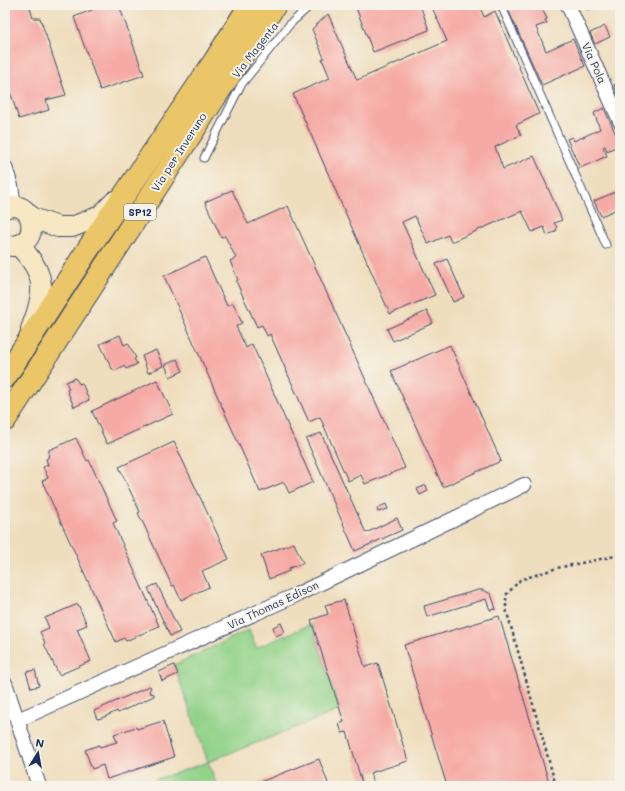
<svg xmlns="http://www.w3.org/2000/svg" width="625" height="791" viewBox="0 0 625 791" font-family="Mali,sans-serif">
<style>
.green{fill:#93d38a;stroke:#578174}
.building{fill:#f6aaa5}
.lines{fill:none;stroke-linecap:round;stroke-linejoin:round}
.lane-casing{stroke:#3b496c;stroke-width:9}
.street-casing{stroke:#3b496c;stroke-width:16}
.secondary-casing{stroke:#3b496c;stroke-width:22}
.primary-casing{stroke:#3b496c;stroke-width:24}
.path{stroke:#3b496c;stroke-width:2.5;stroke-dasharray:3 3;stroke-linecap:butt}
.lane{stroke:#fff;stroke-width:7}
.street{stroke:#fff;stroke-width:14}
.secondary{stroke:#f7e8c3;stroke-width:20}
.primary{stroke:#ebc669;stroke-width:22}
.labels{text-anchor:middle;stroke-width:4;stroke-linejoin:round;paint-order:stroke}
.shield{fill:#f7f3e8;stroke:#5d6a87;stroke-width:1}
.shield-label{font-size:10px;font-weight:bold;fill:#1b2f5e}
.street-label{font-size:11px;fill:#1b2f5e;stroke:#f7f3e8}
</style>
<rect width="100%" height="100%" fill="#f7f3e8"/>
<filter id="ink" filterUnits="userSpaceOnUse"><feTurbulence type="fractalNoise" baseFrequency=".025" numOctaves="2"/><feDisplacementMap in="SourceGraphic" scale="8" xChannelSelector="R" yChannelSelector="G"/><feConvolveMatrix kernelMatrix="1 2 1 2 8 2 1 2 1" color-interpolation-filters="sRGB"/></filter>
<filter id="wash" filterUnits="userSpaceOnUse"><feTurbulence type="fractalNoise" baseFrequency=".012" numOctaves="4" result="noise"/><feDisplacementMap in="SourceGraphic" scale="16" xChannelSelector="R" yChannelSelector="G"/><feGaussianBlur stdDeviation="0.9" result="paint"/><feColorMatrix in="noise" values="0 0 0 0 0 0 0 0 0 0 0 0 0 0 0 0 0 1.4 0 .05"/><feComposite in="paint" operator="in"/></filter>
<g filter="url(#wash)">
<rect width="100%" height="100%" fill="#efdebd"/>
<polygon class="green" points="312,624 340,710 208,762 217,786 137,786 208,762 174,665 249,630 256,648"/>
<g id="blocks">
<g class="building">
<polygon points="5,5 29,5 33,18 40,18 66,95 46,100 49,110 19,119 5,76"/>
<polygon points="104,5 119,5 144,75 100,90 74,17"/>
<polygon points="355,5 420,5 429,30 373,52"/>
<polygon points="431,5 479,5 484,17 495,11 539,114 516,125 521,135 495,147 503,169 534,156 562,220 554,223 557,227 556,228 557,230 555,231 555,232 547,235 544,227 532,232 522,211 451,242 448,235 428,244 415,216 402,222 435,295 390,314 293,94 330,78 322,59 324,58 312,29 328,14 357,80 447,41"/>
<polygon points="506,5 540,5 547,19 545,20 547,23 536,27 546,51 573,39 585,66 542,85"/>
<polygon points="585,5 600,5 587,10"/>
<polygon points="605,26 610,37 595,44 590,33"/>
<polygon points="620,83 620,94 618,95 614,85"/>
<polygon points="604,108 618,139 620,138 620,145 607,151 605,146 603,147 607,156 580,168 567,139 572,137 574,141 600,129 594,113"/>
<polygon points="232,190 248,224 288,206 405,468 365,484 361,475 348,481 320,417 309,422 270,334 267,336 262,325 257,327 236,281 238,280 230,261 236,258 225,236 221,237 205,202"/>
<polygon points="620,190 620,217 618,218 615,210 601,216 594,201"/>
<polygon points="205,257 227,306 233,303 242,323 236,326 246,348 252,344 313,482 289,493 284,482 260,492 164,276"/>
<polygon points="447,259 464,297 453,302 436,264"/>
<polygon points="427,311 433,323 393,341 387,329"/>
<polygon points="120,335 124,345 128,343 136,358 134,359 137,364 126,369 124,366 114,371 113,369 112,369 100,344"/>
<polygon points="450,345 501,461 443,487 391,371"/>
<polygon points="156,350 163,366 148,373 142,356"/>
<polygon points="177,359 183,371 170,377 165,365"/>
<polygon points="75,378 76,380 77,380 79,384 82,383 89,400 74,407 67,390 69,389 66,382"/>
<polygon points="157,380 173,414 107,444 92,411"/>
<polygon points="321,433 366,533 397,518 402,530 355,551 306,439"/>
<polygon points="76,438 87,461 89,460 117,521 113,523 159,626 126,641 124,638 116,642 42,481 48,478 43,467 48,465 46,459 48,458 49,450"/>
<polygon points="174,442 229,559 202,571 209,587 181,600 174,585 172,586 145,527 138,513 140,512 119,467"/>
<polygon points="426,485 428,491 420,495 417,489"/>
<polygon points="386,504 388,509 378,512 377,508"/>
<polygon points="294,543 303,563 289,568 289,571 269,579 261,555"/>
<polygon points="157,584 180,632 170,636 148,588"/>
<polygon points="478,590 483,590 491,594 496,609 490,610 486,599 427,617 424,606"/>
<polygon points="344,600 365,667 378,663 408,761 370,773 375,786 363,786 347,732 342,733 339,724 344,722 311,620 328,614 325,605"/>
<polygon points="78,604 87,625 77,629 91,661 59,675 44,644 45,643 40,632 49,628 45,618"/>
<polygon points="499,616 550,786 447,786 404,645"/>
<polygon points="281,623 285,632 276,636 273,627"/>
<polygon points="174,665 178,674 162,681 159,672"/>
<polygon points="35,670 39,686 31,688 26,672"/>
<polygon points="150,686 151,688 149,691 150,693 154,694 154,696 118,713 117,711 102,718 97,719 94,711"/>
<polygon points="163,721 174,757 107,779 103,765 92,769 85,750 99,745 100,747 117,742 114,734 136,727 137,729"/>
<polygon points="319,759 329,786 250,786"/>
</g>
</g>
</g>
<g filter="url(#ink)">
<use href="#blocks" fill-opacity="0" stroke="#3b496c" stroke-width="1"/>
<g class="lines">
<g class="lane-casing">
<g id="lane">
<polyline points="501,5 606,245"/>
<polyline points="204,158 241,85 290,24 311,5"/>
</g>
</g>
<g class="street-casing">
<g id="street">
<polyline points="568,5 620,121"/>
<polyline points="5,167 11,186 14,207"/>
<polyline points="5,683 39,786"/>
<polyline points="18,720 298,594 524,485"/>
</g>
</g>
<g class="secondary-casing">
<g id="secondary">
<path d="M5,208c34,-12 36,46 1,37"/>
<polyline points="30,217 58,227 72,227 100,216 115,201"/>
<path d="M18,245c30,29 27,48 13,84"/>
</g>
</g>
<g class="primary-casing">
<g id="primary">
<polyline points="5,377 94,240 214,62 250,5"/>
<polyline points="5,420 275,5"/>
</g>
</g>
<polyline class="path" points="556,786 506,609 506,595 520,580 557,568 620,555"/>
<use href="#lane" class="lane"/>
<use href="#street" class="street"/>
<use href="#secondary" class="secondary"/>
<use href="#primary" class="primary"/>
</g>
</g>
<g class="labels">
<rect class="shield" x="124" y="204" width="32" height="16" rx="3"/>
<g class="shield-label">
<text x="140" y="216">SP12</text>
</g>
<g class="street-label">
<text transform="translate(255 50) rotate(-52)" y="4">Via Magenta</text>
<text transform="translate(594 63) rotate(66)" y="4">Via Pola</text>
<text transform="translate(179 152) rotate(-57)" y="4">Via per Inveruno</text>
<text transform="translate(273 605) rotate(-25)" y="4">Via Thomas Edison</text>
</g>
</g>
<rect width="625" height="791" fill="none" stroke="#f7f3e8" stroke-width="20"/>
<g transform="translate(38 753) rotate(11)" stroke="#f7f3e8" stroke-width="3" paint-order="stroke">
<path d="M0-3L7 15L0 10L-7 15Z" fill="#1b2f5e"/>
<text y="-6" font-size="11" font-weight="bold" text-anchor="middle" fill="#1b2f5e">N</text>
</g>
</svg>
